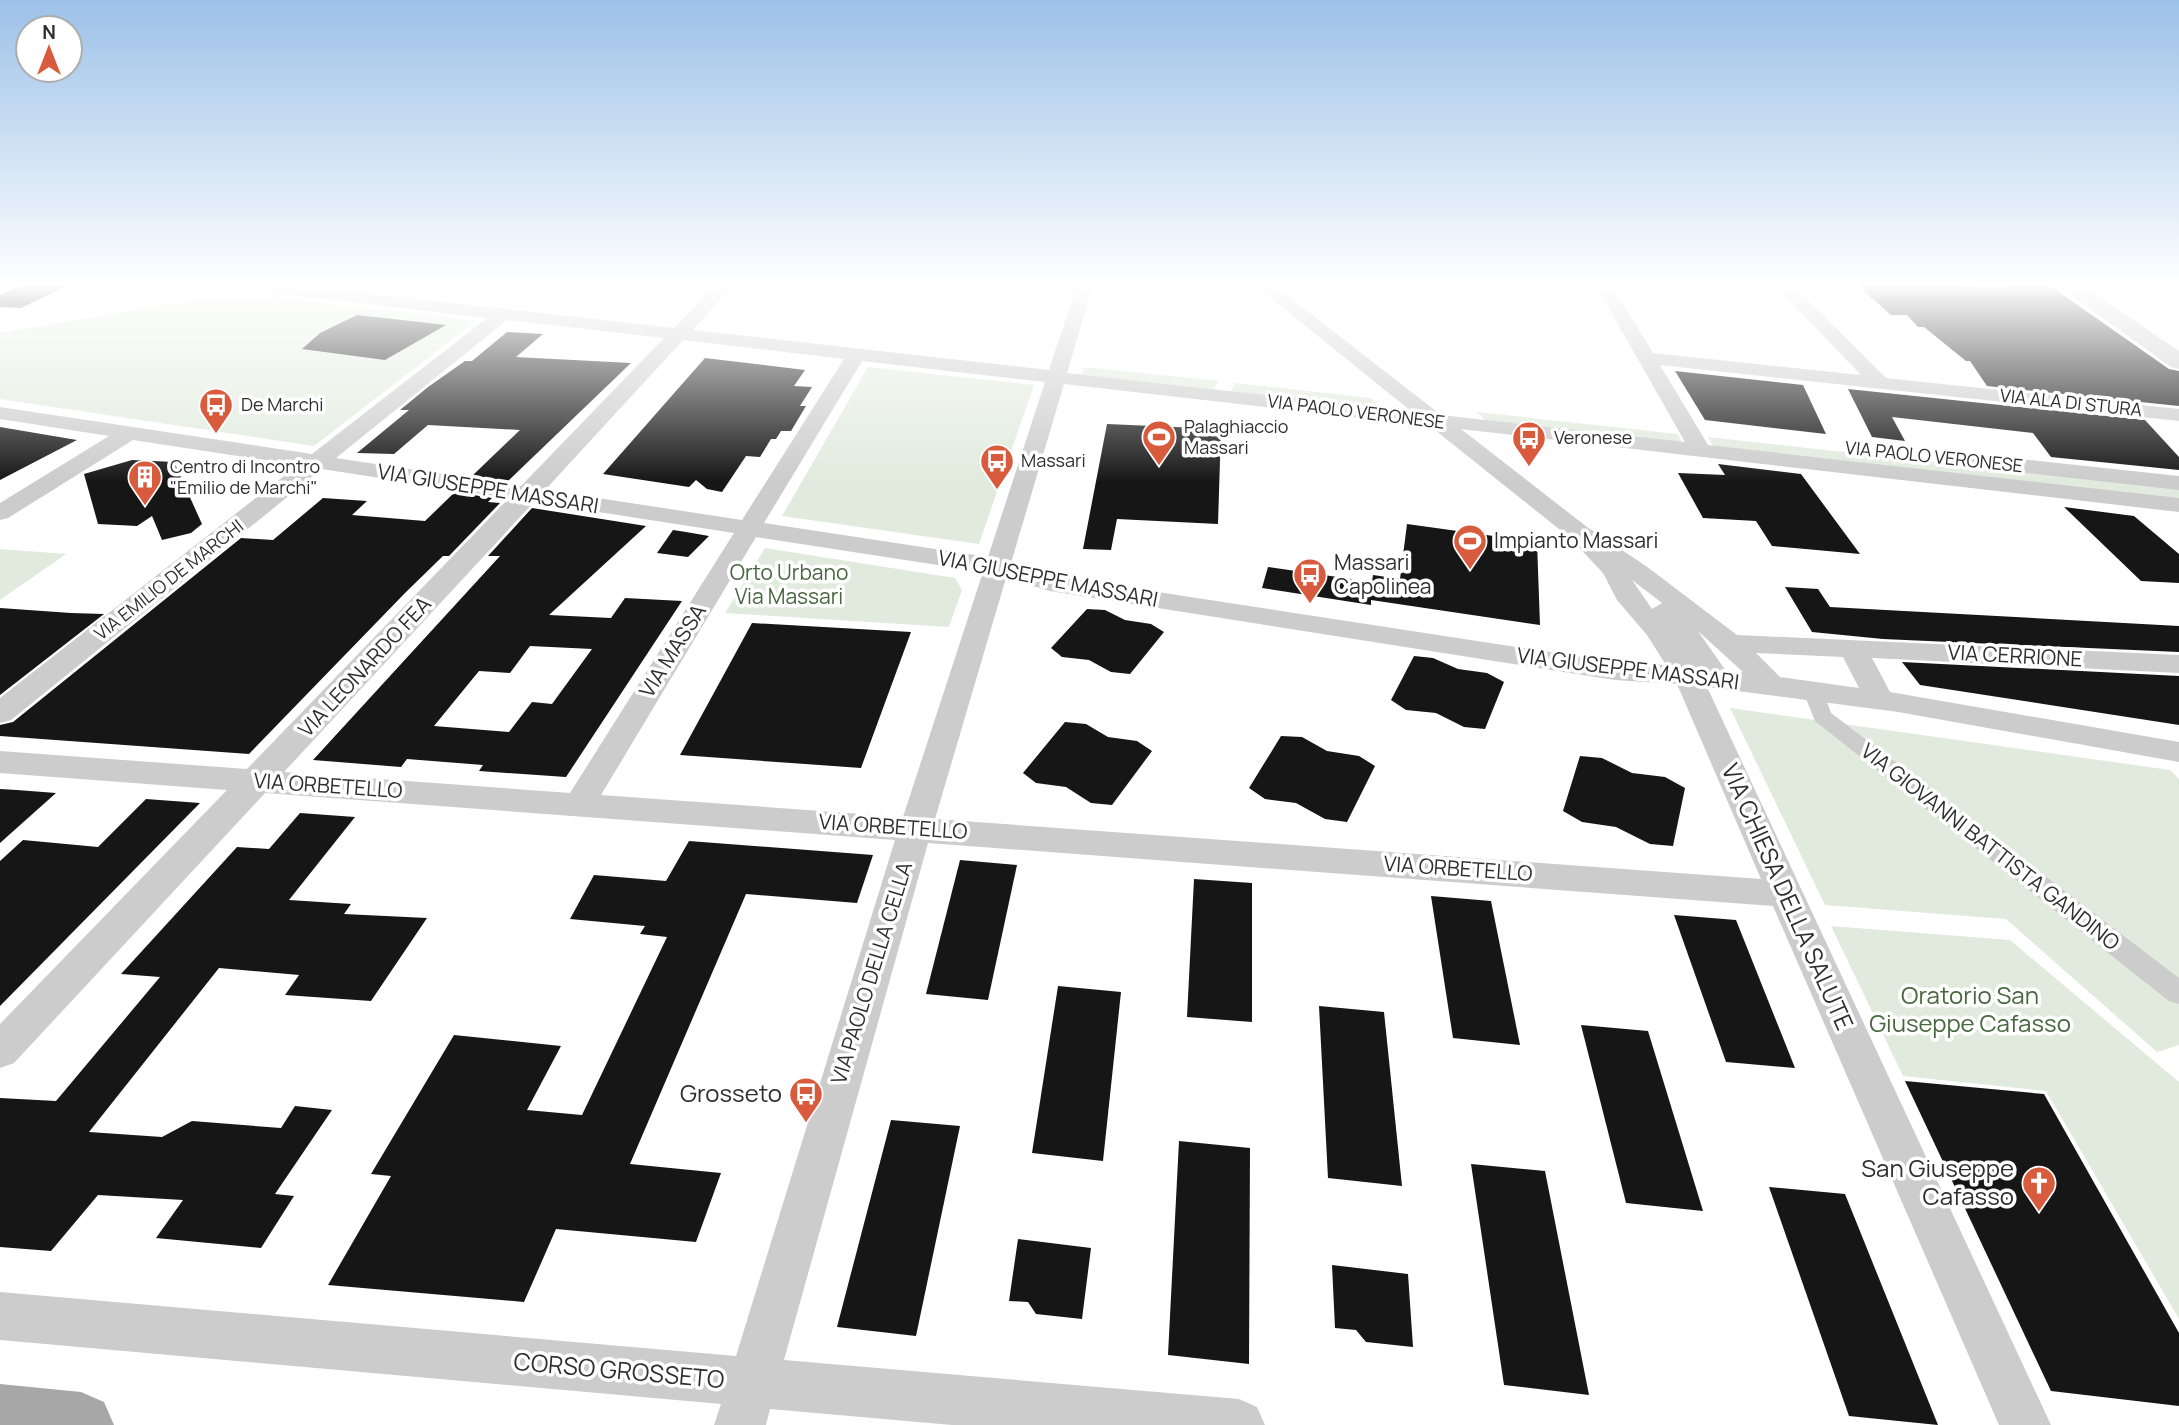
<svg xmlns="http://www.w3.org/2000/svg" width="2179" height="1425" viewBox="0 0 2179 1425" font-family="Manrope,sans-serif">
<style>
.green{fill:#e1ebdd}
.building{fill:#161616;fill-rule:evenodd}
.lines{fill:none;stroke-linecap:round;stroke-linejoin:round}
.pedestrian{fill:#ccc;fill-rule:evenodd}
.minor{fill:#ccc;fill-rule:evenodd}
.tertiary{fill:#ccc;fill-rule:evenodd}
.primary{fill:#a7a7a7;fill-rule:evenodd}
.labels{text-anchor:middle;stroke-width:7;stroke-linejoin:round;paint-order:stroke}
.far-street-label{font-size:18px;fill:#2f2f2f;stroke:#fff}
.far-poi-label{font-size:18px;fill:#2f2f2f;stroke:#fff;text-anchor:start}
.street-label{font-size:21px;fill:#2f2f2f;stroke:#fff}
.poi-label{font-size:21px;fill:#2f2f2f;stroke:#fff;text-anchor:start}
.park-label{font-size:21px;fill:#47673f;stroke:#fff}
.near-street-label{font-size:24px;fill:#2f2f2f;stroke:#fff}
.near-park-label{font-size:24px;fill:#47673f;stroke:#fff}
.near-poi-label{font-size:24px;fill:#2f2f2f;stroke:#fff;text-anchor:end}
</style>
<rect width="100%" height="100%" fill="#fff"/>
<g class="green">
<polygon points="214,290 476,321 314,446 0,399 0,333 192,300"/>
<polygon points="868,367 1034,385 979,544 782,516"/>
<polygon points="1084,367 1218,381 1214,389 1082,375"/>
<polygon points="1235,383 1371,398 1383,409 1231,392"/>
<polygon points="1477,412 1678,434 1682,443 1486,421"/>
<polygon points="1708,437 2179,489 2179,499 1713,446"/>
<polygon points="765,548 955,578 962,590 949,627 725,613"/>
<polygon points="0,549 66,554 0,600"/>
<polygon points="1730,708 2170,770 2179,779 2179,1045 2157,1052 2006,919 1825,905"/>
<polygon points="1831,926 2010,940 2179,1082 2179,1319 2046,1091 1903,1076"/>
</g>
<g class="building">
<polygon points="29,282 73,282 73,283 21,308 0,307 0,295"/>
<polygon points="2002,282 2046,283 2169,369 2179,371 2179,406 1987,386 1970,361 1966,361 1924,327 1918,327 1907,315 1891,315 1855,283 2009,287"/>
<polygon points="357,315 446,325 385,360 302,349 320,333"/>
<polygon points="507,332 543,334 516,357 631,363 508,481 472,476 520,430 428,425 394,454 357,453 409,410 400,410 428,387 465,361 472,361"/>
<polygon points="705,358 805,370 794,386 812,387 800,406 806,406 791,431 781,431 776,439 771,439 760,457 746,456 722,492 707,489 696,480 689,487 603,474"/>
<polygon points="1675,371 1803,385 1826,434 1705,420"/>
<polygon points="1848,389 2145,420 2179,457 2179,470 2051,457 2033,433 1892,417 1905,441 1872,437"/>
<polygon points="1107,424 1221,429 1218,524 1117,519 1111,550 1083,549"/>
<polygon points="0,427 77,440 0,480"/>
<polygon points="132,460 174,462 202,524 191,533 162,540 152,516 137,526 98,524 84,474"/>
<polygon points="1718,464 1801,474 1860,554 1772,546 1756,521 1703,518 1678,473 1725,475"/>
<polygon points="455,492 492,498 488,502 500,503 449,556 443,556 406,592 249,754 0,736 0,725 13,722 241,538 273,540 323,498 367,501 352,515 425,521"/>
<polygon points="2064,507 2134,516 2179,554 2179,583 2141,581"/>
<path d="M532,508l114,18 -97,89 62,3 14,-20 57,3 -116,176 -87,-6 4,-6 -76,-6 -6,8 -88,-7 187,-204h-12zM530,646l62,3 -40,55 -20,-2 -23,30 -75,-6 45,-55 31,2z"/>
<polygon points="1407,524 1537,542 1540,625 1371,600 1371,605 1262,588 1268,567 1372,582 1373,575 1400,579"/>
<polygon points="673,530 686,532 709,536 688,557 657,553"/>
<polygon points="1785,587 1818,589 1830,607 2179,626 2179,652 1883,639 1812,632"/>
<polygon points="0,608 71,613 104,614 0,695"/>
<polygon points="1087,609 1105,610 1125,620 1151,624 1164,632 1130,674 1111,672 1089,660 1062,657 1051,648"/>
<polygon points="752,623 911,632 861,768 680,755"/>
<polygon points="1414,656 1433,658 1458,669 1487,673 1504,682 1485,729 1464,727 1436,713 1406,710 1391,700"/>
<polygon points="1902,662 2179,676 2179,725 1920,685"/>
<polygon points="1065,722 1086,724 1108,737 1137,741 1152,751 1112,805 1091,803 1066,787 1036,783 1023,773"/>
<polygon points="1281,736 1302,737 1327,751 1359,756 1375,766 1347,822 1325,819 1296,803 1265,799 1249,788"/>
<polygon points="1580,756 1602,758 1632,773 1665,777 1685,788 1673,846 1650,844 1616,827 1582,822 1563,811"/>
<polygon points="0,789 17,790 56,793 0,843"/>
<polygon points="146,799 200,803 0,1006 0,861 23,840 98,847"/>
<polygon points="300,813 355,817 289,900 351,904 344,914 427,918 371,1001 285,995 299,975 219,968 89,1132 162,1137 192,1121 281,1128 295,1106 332,1110 275,1194 294,1196 261,1248 156,1238 183,1200 98,1195 51,1251 0,1247 0,1098 56,1101 160,977 121,974 237,847 269,849"/>
<polygon points="689,841 873,855 857,903 746,894 630,1164 721,1173 696,1242 556,1229 524,1302 328,1285 391,1176 371,1174 454,1035 561,1046 527,1110 582,1115 667,937 640,934 645,926 570,919 594,875 666,881"/>
<polygon points="960,860 1017,865 988,1000 926,994"/>
<polygon points="1194,879 1252,883 1252,1022 1187,1017"/>
<polygon points="1431,896 1491,901 1520,1045 1453,1038"/>
<polygon points="1674,915 1736,920 1795,1068 1726,1062"/>
<polygon points="1058,986 1121,992 1103,1161 1032,1153"/>
<polygon points="1319,1006 1384,1012 1402,1186 1328,1178"/>
<polygon points="1581,1025 1648,1031 1703,1211 1626,1203"/>
<polygon points="1905,1081 2044,1094 2179,1333 2179,1406 2051,1391"/>
<polygon points="891,1120 960,1126 916,1336 837,1327"/>
<polygon points="1179,1141 1250,1148 1249,1364 1168,1355"/>
<polygon points="1471,1164 1545,1171 1589,1395 1504,1385"/>
<polygon points="1769,1187 1845,1194 1938,1425 1849,1416"/>
<polygon points="1018,1239 1091,1248 1082,1319 1036,1314 1028,1302 1009,1301"/>
<polygon points="1332,1265 1408,1274 1413,1347 1366,1342 1356,1330 1335,1328"/>
</g>
<g class="lines">
<polygon class="pedestrian" points="1813,685 1823,691 1831,713 2179,978 2179,1004 2169,1001 1815,721 1803,691"/>
<g class="minor">
<polygon points="0,282 10,282 0,288"/>
<path d="M213,282h54l407,46 44,-46h18l-43,48 356,40 29,-88h16l-27,91 344,38 -160,-129h19l171,133 244,27 -91,-160h16l43,71 208,22 -89,-93h18l96,96 293,31v12l-519,-56 48,80 471,53v14l-718,-83 126,98 59,39 91,69 442,20v18l-307,-15 18,34 289,50v20l-281,-50 -191,-25 344,738h-52l-226,-519 -845,-63 -144,517 455,39 18,8 8,18h-313l-182,-16 -4,16h-52l7,-21 -721,-64v-48l736,64 159,-516 -630,-47 -251,270 -14,5v-44l227,-234 -227,-17v-22l247,18 262,-271 -187,-29 -311,251 -11,3v-25l298,-233 -165,-25 -125,78 -8,2v-17l109,-67 -109,-17v-12l312,47 175,-136 -266,-31zM507,320l157,18 -143,148 -185,-28zM683,340l161,19 -102,161 -197,-30zM862,361l183,21 -57,175 -224,-34zM1064,384l366,42 139,111 34,36 14,27 30,35 19,30 -51,-3 -562,-86 -42,-13zM534,502l200,31 -164,260 -286,-21zM756,537l227,35 -80,245 -302,-22zM1006,578l44,13 565,89 62,4 84,195 -826,-60zM1632,580l30,23 -10,6zM1698,631l45,41 -17,-1zM1756,653l87,4 16,31 -79,-11z"/>
<path d="M2065,282h33v1c-7,8 -26,7 -33,-1z"/>
<polygon points="1974,454 2179,476 2179,490 1966,466 1963,461"/>
</g>
<polygon class="tertiary" points="2053,282 2077,282 2179,351 2179,369 2171,367"/>
<polygon class="primary" points="0,1384 81,1392 104,1402 114,1425 0,1425"/>
</g>
<linearGradient id="sky" x2="0" y2="1"><stop stop-color="#9cc1e8"/><stop offset="0.59" stop-color="#fff"/><stop offset="1" stop-color="#fff" stop-opacity="0"/></linearGradient>
<rect width="2179" height="482" fill="url(#sky)"/>
<defs>
<g id="bus-pin" transform="scale(1.75)"><path d="M0 17L-7.5 6A9.5 9.5 0 1 1 7.5 6Z" fill="#d95b3d" stroke="#fff"/><path d="M-5-6H5V4H4V6H2V4H-2V6H-4V4H-5ZM-3.5-4V0h7V-4ZM-3.5 1.2v1.5H-2V1.2ZM2 1.2v1.5H3.5V1.2Z" fill="#fff"/></g>
<g id="stadium-pin" transform="scale(1.75)"><path d="M0 17L-7.5 6A9.5 9.5 0 1 1 7.5 6Z" fill="#d95b3d" stroke="#fff"/><path d="M0-5a6.5 5 0 1 0 0 10a6.5 5 0 1 0 0-10ZM-3.5-1.8h7v3.6h-7Z" fill="#fff"/></g>
<g id="building-pin" transform="scale(1.75)"><path d="M0 17L-7.5 6A9.5 9.5 0 1 1 7.5 6Z" fill="#d95b3d" stroke="#fff"/><path d="M-4-6H4V6H1V3H-1V6H-4ZM-2.5-4.3h1.7v1.8h-1.7ZM.8-4.3h1.7v1.8H.8ZM-2.5-1h1.7V.8h-1.7ZM.8-1h1.7V.8H.8Z" fill="#fff"/></g>
<g id="church-pin" transform="scale(1.75)"><path d="M0 17L-7.5 6A9.5 9.5 0 1 1 7.5 6Z" fill="#d95b3d" stroke="#fff"/><path d="M-1.2-6h2.4v3.5h3.3v2.4h-3.3V6h-2.4V-.1h-3.3v-2.4h3.3Z" fill="#fff"/></g>
</defs>
<g fill-rule="evenodd">
<use href="#bus-pin" x="216" y="405"/>
<use href="#stadium-pin" x="1159" y="437"/>
<use href="#bus-pin" x="1529" y="438"/>
<use href="#bus-pin" x="997" y="461"/>
<use href="#building-pin" x="145" y="477"/>
<use href="#stadium-pin" x="1470" y="541"/>
<use href="#bus-pin" x="1310" y="575"/>
<use href="#bus-pin" x="806" y="1094"/>
<use href="#church-pin" x="2039" y="1183"/>
</g>
<g class="labels">
<g class="far-street-label">
<text transform="translate(2071 403) rotate(6)" y="6">VIA ALA DI STURA</text>
<text transform="translate(1356 412) rotate(7)" y="6">VIA PAOLO VERONESE</text>
<text transform="translate(1934 457) rotate(6)" y="6">VIA PAOLO VERONESE</text>
<text transform="translate(169 580) rotate(-38)" y="6">VIA EMILIO DE MARCHI</text>
</g>
<g class="far-poi-label">
<text x="241" y="411">De Marchi</text>
<text x="1184" y="433">Palaghiaccio<tspan x="1184" dy="21">Massari</tspan></text>
<text x="1554" y="444">Veronese</text>
<text x="1021" y="467">Massari</text>
<text x="170" y="473">Centro di Incontro<tspan x="170" dy="21">"Emilio de Marchi"</tspan></text>
</g>
<g class="street-label">
<text transform="translate(488 489) rotate(9)" y="7">VIA GIUSEPPE MASSARI</text>
<text transform="translate(1048 579) rotate(11)" y="7">VIA GIUSEPPE MASSARI</text>
<text transform="translate(673 651) rotate(-58)" y="7">VIA MASSA</text>
<text transform="translate(2015 656) rotate(3)" y="7">VIA CERRIONE</text>
<text transform="translate(365 667) rotate(-47)" y="7">VIA LEONARDO FEA</text>
<text transform="translate(1628 669) rotate(7)" y="7">VIA GIUSEPPE MASSARI</text>
<text transform="translate(328 786) rotate(4)" y="7">VIA ORBETELLO</text>
<text transform="translate(893 827) rotate(4)" y="7">VIA ORBETELLO</text>
<text transform="translate(1990 847) rotate(38)" y="7">VIA GIOVANNI BATTISTA GANDINO</text>
<text transform="translate(1458 869) rotate(4)" y="7">VIA ORBETELLO</text>
<text transform="translate(872 973) rotate(-73)" y="7">VIA PAOLO DELLA CELLA</text>
</g>
<g class="poi-label">
<text x="1494" y="548">Impianto Massari</text>
<text x="1334" y="570">Massari<tspan x="1334" dy="24">Capolinea</tspan></text>
</g>
<g class="park-label">
<text x="789" y="580">Orto Urbano<tspan x="789" dy="24">Via Massari</tspan></text>
</g>
<g class="near-street-label">
<text transform="translate(1787 897) rotate(66)" y="8">VIA CHIESA DELLA SALUTE</text>
<text transform="translate(619 1371) rotate(5)" y="8">CORSO GROSSETO</text>
</g>
<g class="near-park-label">
<text x="1970" y="1004">Oratorio San<tspan x="1970" dy="28">Giuseppe Cafasso</tspan></text>
</g>
<g class="near-poi-label">
<text x="782" y="1102">Grosseto</text>
<text x="2014" y="1177">San Giuseppe<tspan x="2014" dy="28">Cafasso</tspan></text>
</g>
</g>
<g transform="translate(49 49)"><circle r="33" fill="#ffffff" stroke="#acacac" stroke-width="2"/>
<path d="M0-5L12 26L0 18L-12 26Z" fill="#d95b3d"/>
<text y="-10" font-size="19" font-weight="bold" text-anchor="middle" fill="#2f2f2f">N</text>
</g>
</svg>
